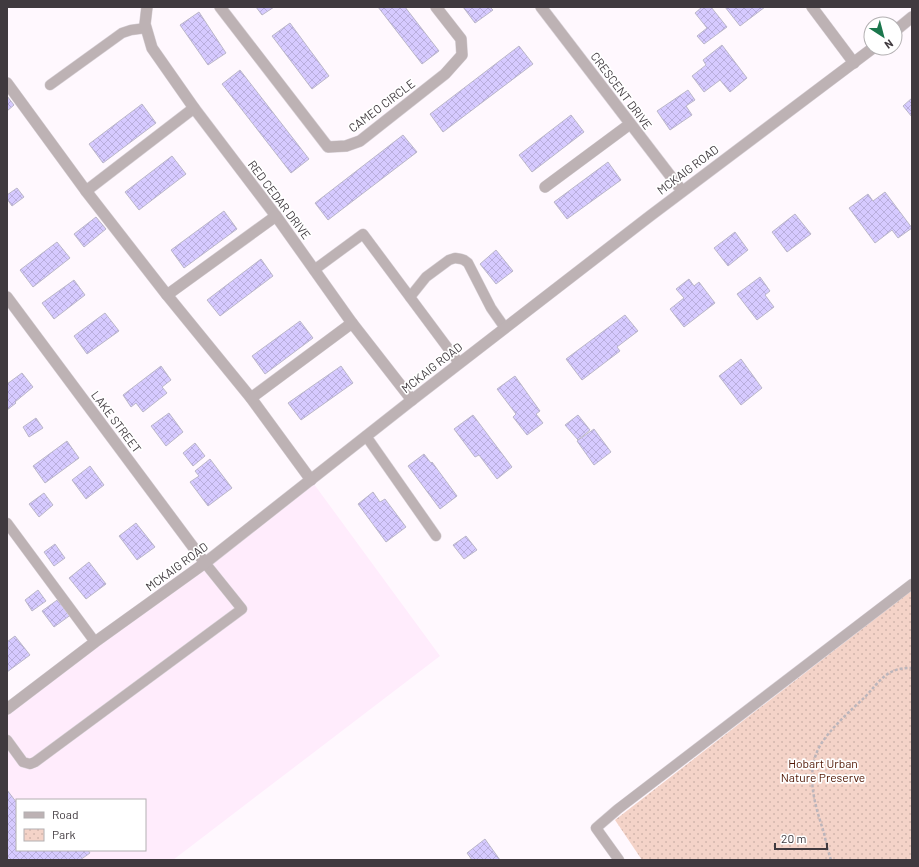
<svg xmlns="http://www.w3.org/2000/svg" width="919" height="867" viewBox="0 0 919 867" font-family="Barlow,sans-serif">
<style>
.built{fill:#ffecfc;fill-rule:evenodd}
.park{fill:url(#park-dots)}
.building{fill:url(#building-cross-hatch);stroke:#bbb7c9}
.lines{fill:none;stroke-linecap:round;stroke-linejoin:round}
.service-casing{stroke:#d9d2d8;stroke-width:11}
.minor-casing{stroke:#d9d2d8;stroke-width:12}
.tertiary-casing{stroke:#d9d2d8;stroke-width:12}
.path{stroke:#bcb5bb;stroke-width:2.5;stroke-dasharray:3 2;stroke-linecap:butt}
.service{stroke:#bdb2b4;stroke-width:10}
.minor{stroke:#bdb2b4;stroke-width:11}
.tertiary{stroke:#bdb2b4;stroke-width:11}
.labels{text-anchor:middle;stroke-width:3.5;stroke-linejoin:round;paint-order:stroke}
.street-label{font-size:12px;fill:#403a3f;stroke:#fff}
.park-label{font-size:12px;fill:#501602;stroke:#fff}
</style>
<defs>
<pattern id="park-dots" width="8" height="8" patternUnits="userSpaceOnUse"><rect width="8" height="8" fill="#f4d3c8"/><path d="M2 2h.1M6 6h.1" fill="none" stroke="#d2b6ad" stroke-width="1.8" stroke-linecap="round"/></pattern>
<pattern id="building-cross-hatch" width="8" height="8" patternUnits="userSpaceOnUse"><rect width="8" height="8" fill="#d6caff"/><path d="M0 0l8 8M0 8l8-8" fill="none" stroke="#b9aedc"/></pattern>
</defs>
<rect width="100%" height="100%" fill="#fff8fe"/>
<path class="built" d="M311,480l129,176 -267,204h-166v-151zM17,800h128v50h-128z"/>
<polygon class="park" points="912,590 912,860 642,860 615,820"/>
<g class="building">
<polygon points="256,7 274,7 262,15"/>
<polygon points="378,7 405,7 439,51 422,64"/>
<polygon points="463,7 490,7 493,10 475,23"/>
<polygon points="702,7 711,7 727,27 704,44 697,36 707,28 695,13"/>
<polygon points="725,7 765,7 740,26"/>
<polygon points="199,12 226,53 208,65 180,25"/>
<polygon points="290,23 329,76 312,89 272,36"/>
<polygon points="722,45 747,78 730,92 720,80 704,92 692,76 706,65 703,60"/>
<polygon points="519,46 533,64 443,132 430,114"/>
<polygon points="240,70 309,159 291,173 222,84"/>
<polygon points="688,90 695,100 686,106 692,115 670,130 657,111"/>
<polygon points="7,96 14,105 7,111"/>
<polygon points="912,98 912,117 903,106"/>
<polygon points="142,104 156,123 103,163 89,144"/>
<polygon points="571,115 584,132 532,172 519,155"/>
<polygon points="403,135 417,152 328,220 315,203"/>
<polygon points="172,156 186,174 139,210 125,192"/>
<polygon points="608,162 621,180 567,219 554,202"/>
<polygon points="17,188 24,197 12,206 7,199 7,195"/>
<polygon points="885,192 912,228 898,238 892,230 875,243 849,208 868,194 873,201"/>
<polygon points="224,211 237,229 184,268 171,250"/>
<polygon points="795,214 811,234 787,252 772,232"/>
<polygon points="96,217 106,229 84,247 74,234"/>
<polygon points="735,232 748,250 728,266 714,248"/>
<polygon points="57,242 70,258 33,287 20,270"/>
<polygon points="496,250 513,271 496,284 480,264"/>
<polygon points="261,259 273,276 220,316 207,300"/>
<polygon points="760,277 770,291 765,295 774,307 757,320 737,294"/>
<polygon points="689,279 694,286 699,282 715,303 684,327 670,309 684,298 676,289"/>
<polygon points="74,280 85,295 54,319 42,303"/>
<polygon points="105,313 119,331 87,354 74,336"/>
<polygon points="625,315 638,331 617,347 620,351 582,380 566,359"/>
<polygon points="300,321 313,338 265,374 252,356"/>
<polygon points="741,359 762,388 741,405 719,376"/>
<polygon points="161,366 171,380 162,387 167,393 143,412 136,403 131,407 123,395"/>
<polygon points="341,366 353,383 301,420 288,403"/>
<polygon points="22,373 33,387 15,402 16,403 7,410 7,384"/>
<polygon points="515,376 540,411 536,414 543,423 527,435 513,417 516,414 497,389"/>
<polygon points="169,413 183,432 166,446 151,426"/>
<polygon points="473,415 512,467 497,479 479,455 475,457 454,429"/>
<polygon points="578,415 590,430 578,440 565,425"/>
<polygon points="36,418 43,428 29,437 23,427"/>
<polygon points="594,429 611,452 594,465 577,441"/>
<polygon points="67,441 79,458 45,483 33,466"/>
<polygon points="195,443 205,456 193,466 183,453"/>
<polygon points="424,454 431,463 432,462 457,496 440,509 408,466"/>
<polygon points="210,459 232,488 208,506 190,482 199,476 195,471"/>
<polygon points="90,466 104,485 86,499 72,480"/>
<polygon points="373,492 380,502 385,499 406,527 386,542 358,504"/>
<polygon points="44,493 53,505 39,517 29,504"/>
<polygon points="136,523 155,547 137,560 119,536"/>
<polygon points="466,536 477,550 464,559 453,545"/>
<polygon points="55,544 65,558 54,566 44,552"/>
<polygon points="89,562 106,584 86,599 69,578"/>
<polygon points="38,590 46,601 32,611 25,600"/>
<polygon points="60,598 72,614 54,627 42,611"/>
<polygon points="15,636 30,655 7,672 7,642"/>
<polygon points="7,790 17,803 17,850 88,850 90,853 80,860 7,860"/>
<polygon points="485,839 500,860 472,860 467,853"/>
</g>
<g class="lines">
<g class="service-casing">
<g id="service">
<polyline points="50,85 122,33 131,30 146,28"/>
<polyline points="314,270 363,234 459,363"/>
<polyline points="410,297 426,277 449,260 455,258 461,259 464,260 468,263 491,308 505,328"/>
<polyline points="366,436 436,536"/>
<polyline points="7,523 95,642"/>
<polyline points="7,740 23,762 30,764 35,762 242,609 205,563"/>
<polyline points="619,860 596,828 618,809 912,584"/>
</g>
</g>
<g class="minor-casing">
<g id="minor">
<polyline points="147,7 145,24 152,48 194,108 276,216 352,323 412,400"/>
<polyline points="220,7 328,147 346,146 360,141 445,74 462,55 461,39 436,7"/>
<polyline points="541,7 682,191"/>
<polyline points="812,7 854,63"/>
<polyline points="7,83 86,191 167,295 251,398 311,480"/>
<polyline points="545,187 630,124"/>
<polyline points="86,191 194,108"/>
<polyline points="167,295 276,216"/>
<polyline points="7,297 205,563"/>
<polyline points="251,398 352,323"/>
</g>
</g>
<g class="tertiary-casing">
<g id="tertiary">
<polyline points="895,31 912,17"/>
<polyline points="7,709 95,642 205,563 412,400 650,216 873,48"/>
</g>
</g>
<path class="path" d="M831,860c-3,-9 -5,-18 -7,-27 -9,-28 -20,-61 -3,-89 10,-16 30,-34 44,-47 15,-16 22,-30 47,-29"/>
<use href="#service" class="service"/>
<use href="#minor" class="minor"/>
<use href="#tertiary" class="tertiary"/>
</g>
<g class="labels">
<g class="street-label">
<text transform="translate(621 91) rotate(53)" y="4">CRESCENT DRIVE</text>
<text transform="translate(382 106) rotate(-37)" y="4">CAMEO CIRCLE</text>
<text transform="translate(688 170) rotate(-37)" y="4">MCKAIG ROAD</text>
<text transform="translate(279 200) rotate(53)" y="4">RED CEDAR DRIVE</text>
<text transform="translate(432 368) rotate(-38)" y="4">MCKAIG ROAD</text>
<text transform="translate(116 422) rotate(53)" y="4">LAKE STREET</text>
<text transform="translate(177 567) rotate(-36)" y="4">MCKAIG ROAD</text>
</g>
<g class="park-label">
<text x="823" y="768">Hobart Urban<tspan x="823" dy="14">Nature Preserve</tspan></text>
</g>
</g>
<rect width="919" height="867" fill="none" stroke="#403a3f" stroke-width="16"/>
<rect x="16" y="799" width="130" height="52" fill="#ffffff" stroke="#b3b0b2"/>
<rect x="24" y="812" width="20" height="6" fill="#bdb2b4" stroke="#b3b0b2"/>
<text x="52" y="819" font-size="12" fill="#403a3f">Road</text>
<rect x="24" y="829" width="20" height="12" fill="url(#park-dots)" stroke="#b3b0b2"/>
<text x="52" y="839" font-size="12" fill="#403a3f">Park</text>
<g transform="translate(883 36) rotate(144)"><circle r="19" fill="#ffffff" stroke="#b3b0b2"/>
<path d="M0-3L7 15L0 10L-7 15Z" fill="#1b774d"/>
<text y="-6" font-size="11" font-weight="bold" text-anchor="middle" fill="#403a3f">N</text>
</g>
<path d="M775 843v6h52v-6" fill="none" stroke="#403a3f" stroke-width="2"/>
<text x="781" y="843" font-size="12" fill="#403a3f" stroke="#ffffff" stroke-width="3" paint-order="stroke">20 m</text>
</svg>
